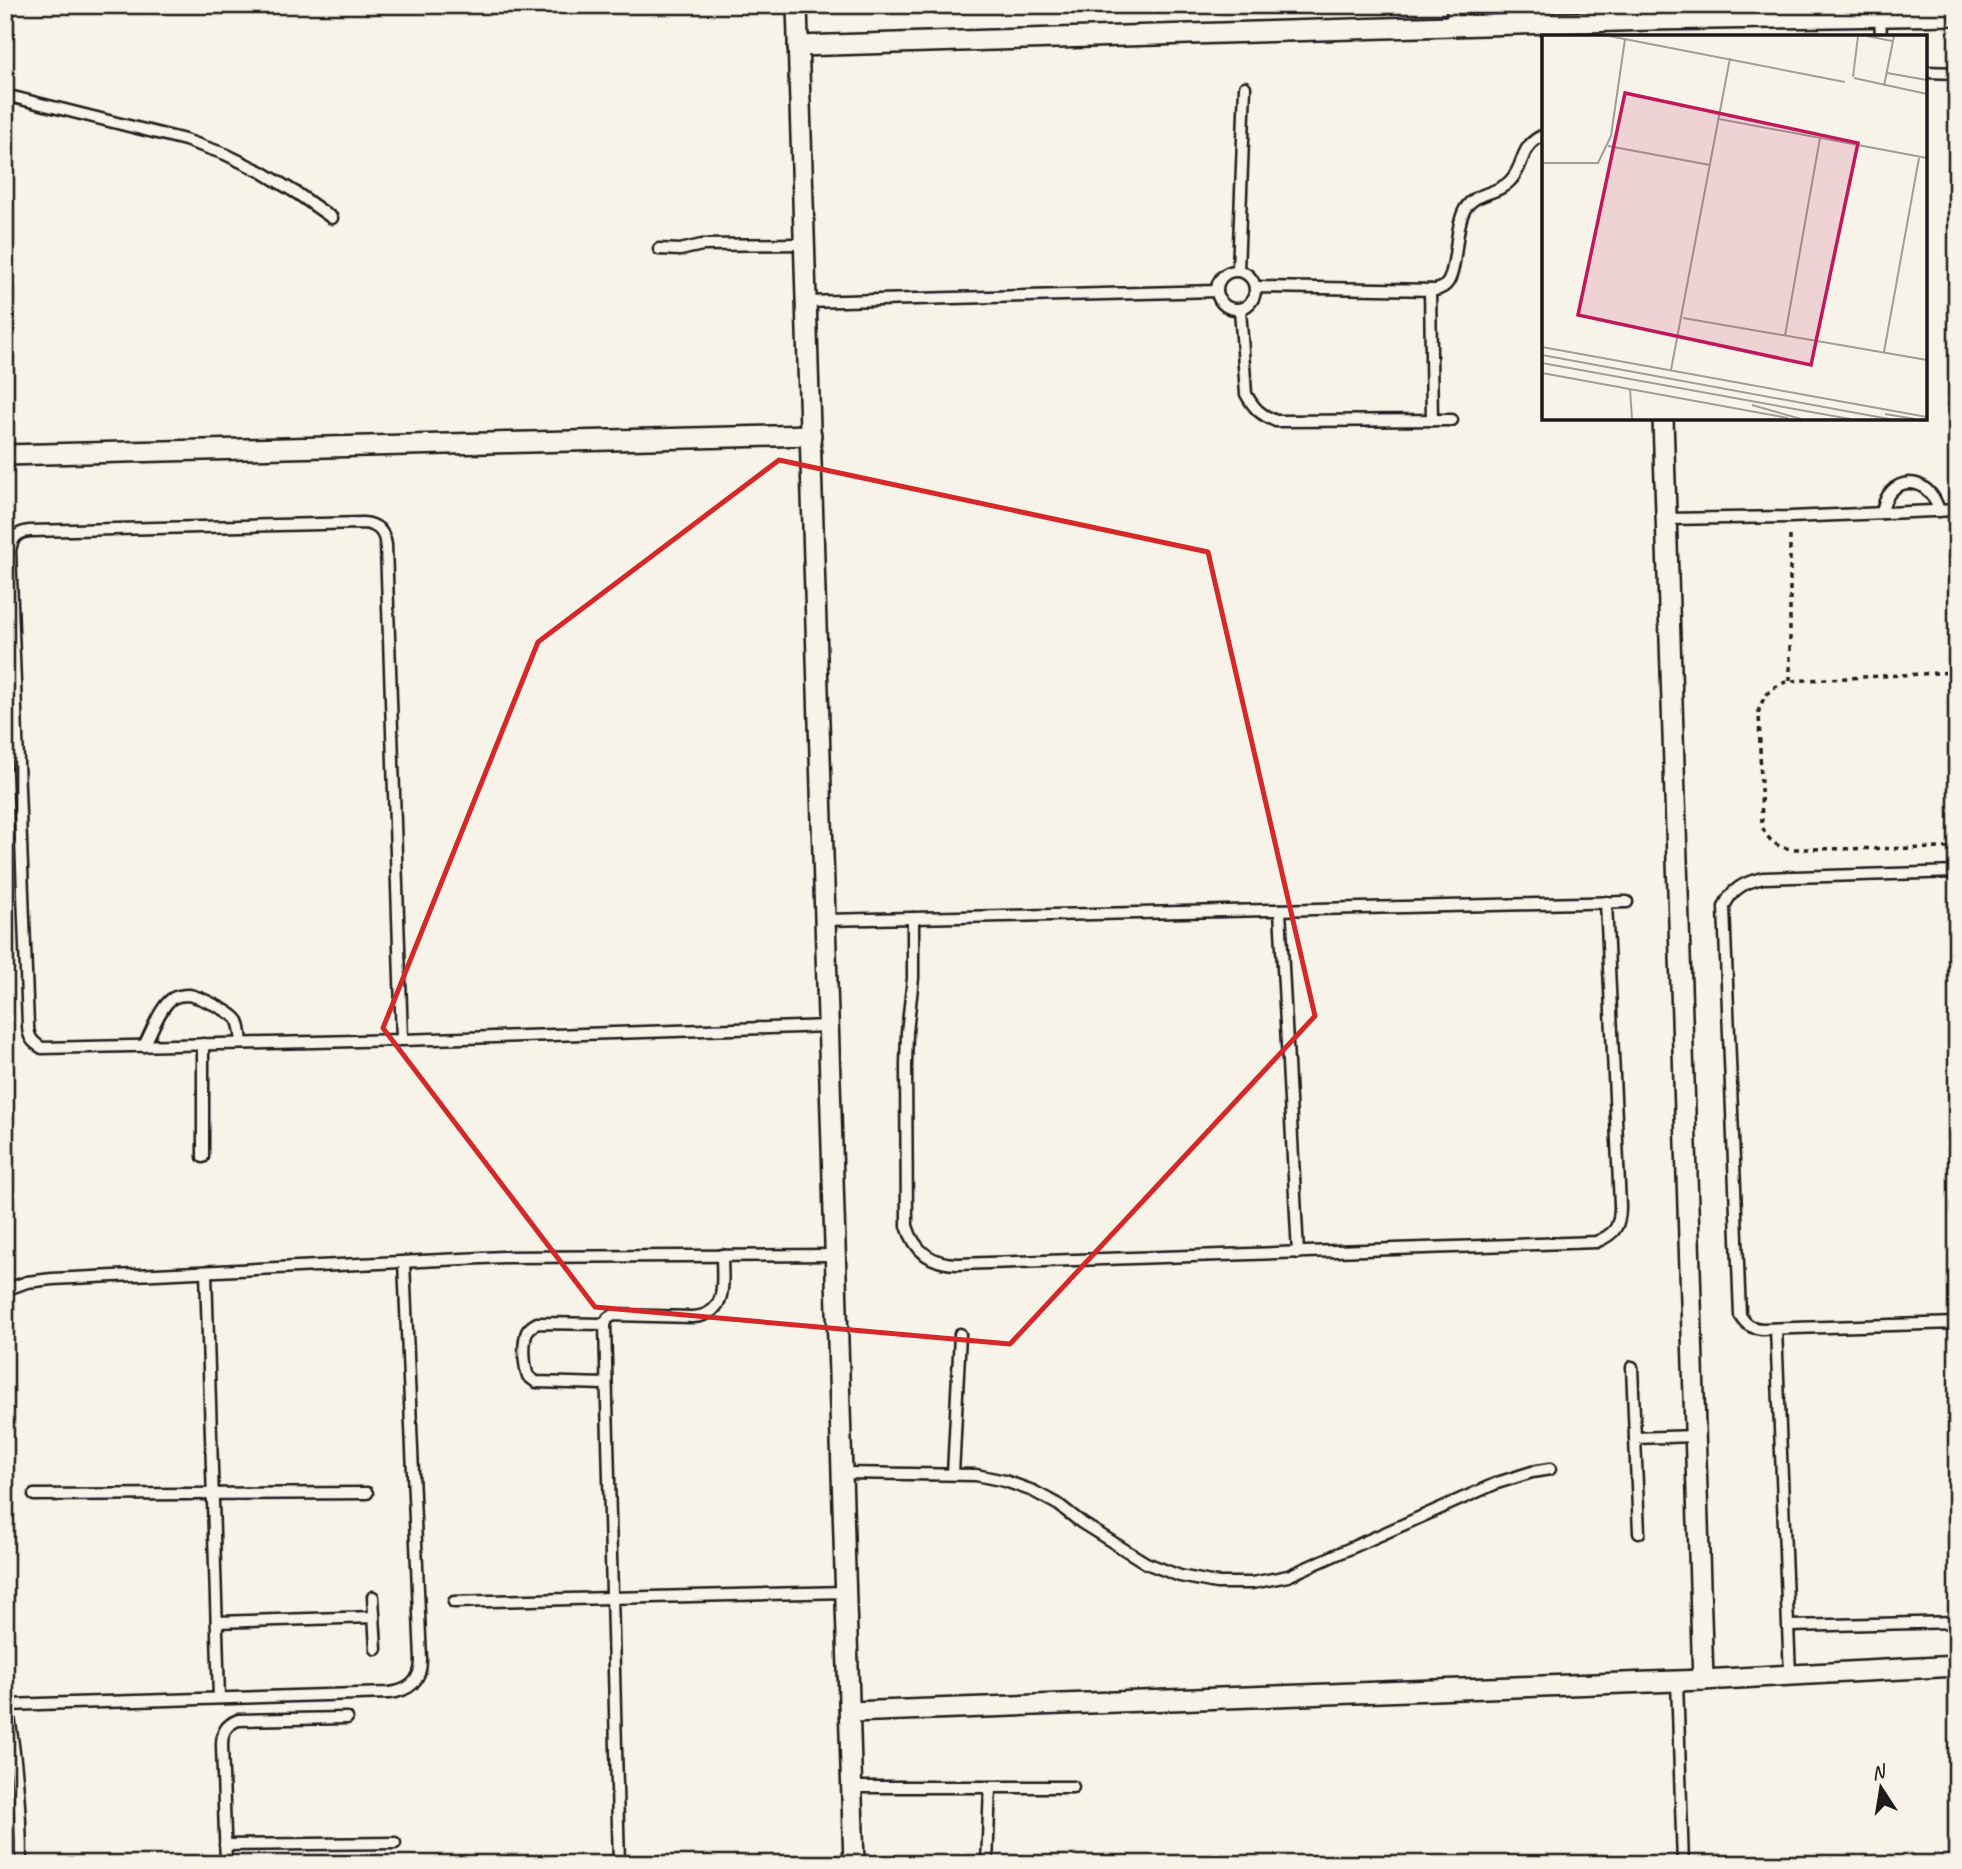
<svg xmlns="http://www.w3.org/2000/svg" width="1962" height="1869" viewBox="0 0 1962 1869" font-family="Caveat,sans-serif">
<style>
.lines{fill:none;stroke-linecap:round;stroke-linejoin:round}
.lane-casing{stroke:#1c1c1c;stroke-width:15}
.street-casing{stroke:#1c1c1c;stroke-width:24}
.path{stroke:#1c1c1c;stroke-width:3.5;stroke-dasharray:5 5;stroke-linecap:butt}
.lane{stroke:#f7f3e8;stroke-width:10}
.street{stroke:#f7f3e8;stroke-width:19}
.marked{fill:none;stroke:#d62828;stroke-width:5;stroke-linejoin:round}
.inset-road{fill:none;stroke:#9f9d96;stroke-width:2}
.view{fill:#c2185b;fill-opacity:0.15;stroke:#c2185b;stroke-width:3.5}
.inset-edge{fill:none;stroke:#1c1c1c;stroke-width:3.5}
</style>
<rect width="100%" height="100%" fill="#f7f3e8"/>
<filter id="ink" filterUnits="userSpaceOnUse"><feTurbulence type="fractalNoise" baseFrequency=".0143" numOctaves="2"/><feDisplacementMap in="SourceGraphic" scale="14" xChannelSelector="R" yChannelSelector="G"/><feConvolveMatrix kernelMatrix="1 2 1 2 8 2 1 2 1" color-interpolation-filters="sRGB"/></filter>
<g filter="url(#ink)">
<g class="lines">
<g class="lane-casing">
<g id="lane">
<polyline points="1452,5 1453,26"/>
<polyline points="1880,16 1881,37"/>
<polyline points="1925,72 1957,73"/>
<polyline points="5,95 185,140 225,154 262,172 298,194 332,218"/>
<polyline points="659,249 680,250 702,245 804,244"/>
<circle cx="1236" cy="290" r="19"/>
<polyline points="1238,271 1245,87"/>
<path d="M1255,287l180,3c6,-1 10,-3 13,-8 9,-15 7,-51 15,-69 9,-22 33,-17 47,-32 16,-16 8,-35 34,-46"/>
<polyline points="1430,290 1432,420"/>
<polyline points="806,302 1217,291"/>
<path d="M1240,309l6,85c8,15 15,21 30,27l176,-1"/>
<path d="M1882,513c5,-39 47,-40 57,-2"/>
<polyline points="1666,519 1790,517 1957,510"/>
<path d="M1957,872l-194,6c-18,4 -32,11 -39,29l16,408c6,10 11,13 22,14l195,-6"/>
<polyline points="1280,910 1298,1253"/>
<path d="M913,918v60l-6,54 -1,33 1,161c8,26 25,38 51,38l638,-22c19,-8 24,-15 24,-36l-14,-304"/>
<polyline points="825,920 1627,902"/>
<path d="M402,1040l-16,-495c-2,-14 -9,-21 -23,-22l-333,8c-13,1 -18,7 -20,20l18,474c0,12 4,17 14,23l360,-8 427,-14"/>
<path d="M144,1046c7,-13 17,-41 29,-48 4,-2 12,-3 16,-3 11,2 44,17 49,26 3,7 3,15 4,22"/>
<polyline points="203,1157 203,1044"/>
<polyline points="206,1272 219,1698"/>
<polyline points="5,1290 27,1282 52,1279 503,1257 836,1255"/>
<path d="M605,1324l-68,-1c-5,3 -10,6 -11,12 -3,11 -2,30 2,41l8,6 69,2"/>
<polyline points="1776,1329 1790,1675"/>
<polyline points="1632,1367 1639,1533"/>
<polyline points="1635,1438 1696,1436"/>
<polyline points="843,1473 976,1475 1005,1481 1033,1491 1059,1505 1082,1523 1146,1563 1180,1576 1216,1583 1252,1583 1288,1576 1497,1483 1532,1472 1550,1469"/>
<polyline points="953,1474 960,1334"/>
<polyline points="34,1495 367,1493"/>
<polyline points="373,1597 376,1649"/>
<polyline points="454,1602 846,1592"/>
<polyline points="217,1622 374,1617"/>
<polyline points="1789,1626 1957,1622"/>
<polyline points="1677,1681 1683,1864"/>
<path d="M5,1694c11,59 16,110 16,170"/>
<path d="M7,1705l382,-12c20,-2 32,-12 32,-33l-17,-398"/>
<polyline points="852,1787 1073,1787"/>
<polyline points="225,1845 395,1843"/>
<path d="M226,1864l-4,-119c0,-13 4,-20 16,-25l109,-2"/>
<path d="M619,1864l-14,-540 3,-6 6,-3 78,2c37,-2 30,-34 30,-62"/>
<polyline points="987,1864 990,1787"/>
</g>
</g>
<g class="street-casing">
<g id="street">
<polyline points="797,5 854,1864"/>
<polyline points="798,46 1651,20 1957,15"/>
<polyline points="1663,418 1703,1680"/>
<polyline points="5,455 811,435"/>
<polyline points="850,1712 1703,1680 1957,1666"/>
</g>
</g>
<g class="path">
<path d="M1957,672l-167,9c-16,4 -25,12 -31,28l3,117c6,15 15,22 32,23l163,-1"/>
<polyline points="1790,681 1790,533"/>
</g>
<use href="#lane" class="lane"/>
<use href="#street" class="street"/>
</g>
</g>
<path class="marked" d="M779,460l429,92 107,464 -305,328 -415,-37 -212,-279 155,-386z"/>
<g transform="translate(1542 35)">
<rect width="385" height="385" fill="#f7f3e8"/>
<path class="inset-road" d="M67,1l236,46M325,1l25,5M345,38l40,7M311,42l5,-41M312,43l73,16M342,51l10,-50M177,84l208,39M66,111l102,19M0,128h56l13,-27 14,-97M141,283l244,42M243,301l35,-198M0,312l385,70M342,317l35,-194M0,320l347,64M0,328l308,56M129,335l59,-312M0,338l246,45M88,354l2,30M210,370l49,14M343,379l30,5"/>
<path class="view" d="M83,58l233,50 -47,222 -233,-50z"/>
<rect width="385" height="385" class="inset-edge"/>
</g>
<rect width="1962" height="1869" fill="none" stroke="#f7f3e8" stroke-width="28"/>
<rect x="14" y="14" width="1934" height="1841" fill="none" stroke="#1c1c1c" stroke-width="2.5" filter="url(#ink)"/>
<g transform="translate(1881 1788) rotate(348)" stroke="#f7f3e8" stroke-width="5" paint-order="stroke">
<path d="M0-5L12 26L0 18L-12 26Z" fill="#1c1c1c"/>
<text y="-10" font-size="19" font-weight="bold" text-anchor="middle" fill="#1c1c1c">N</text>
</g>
</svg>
